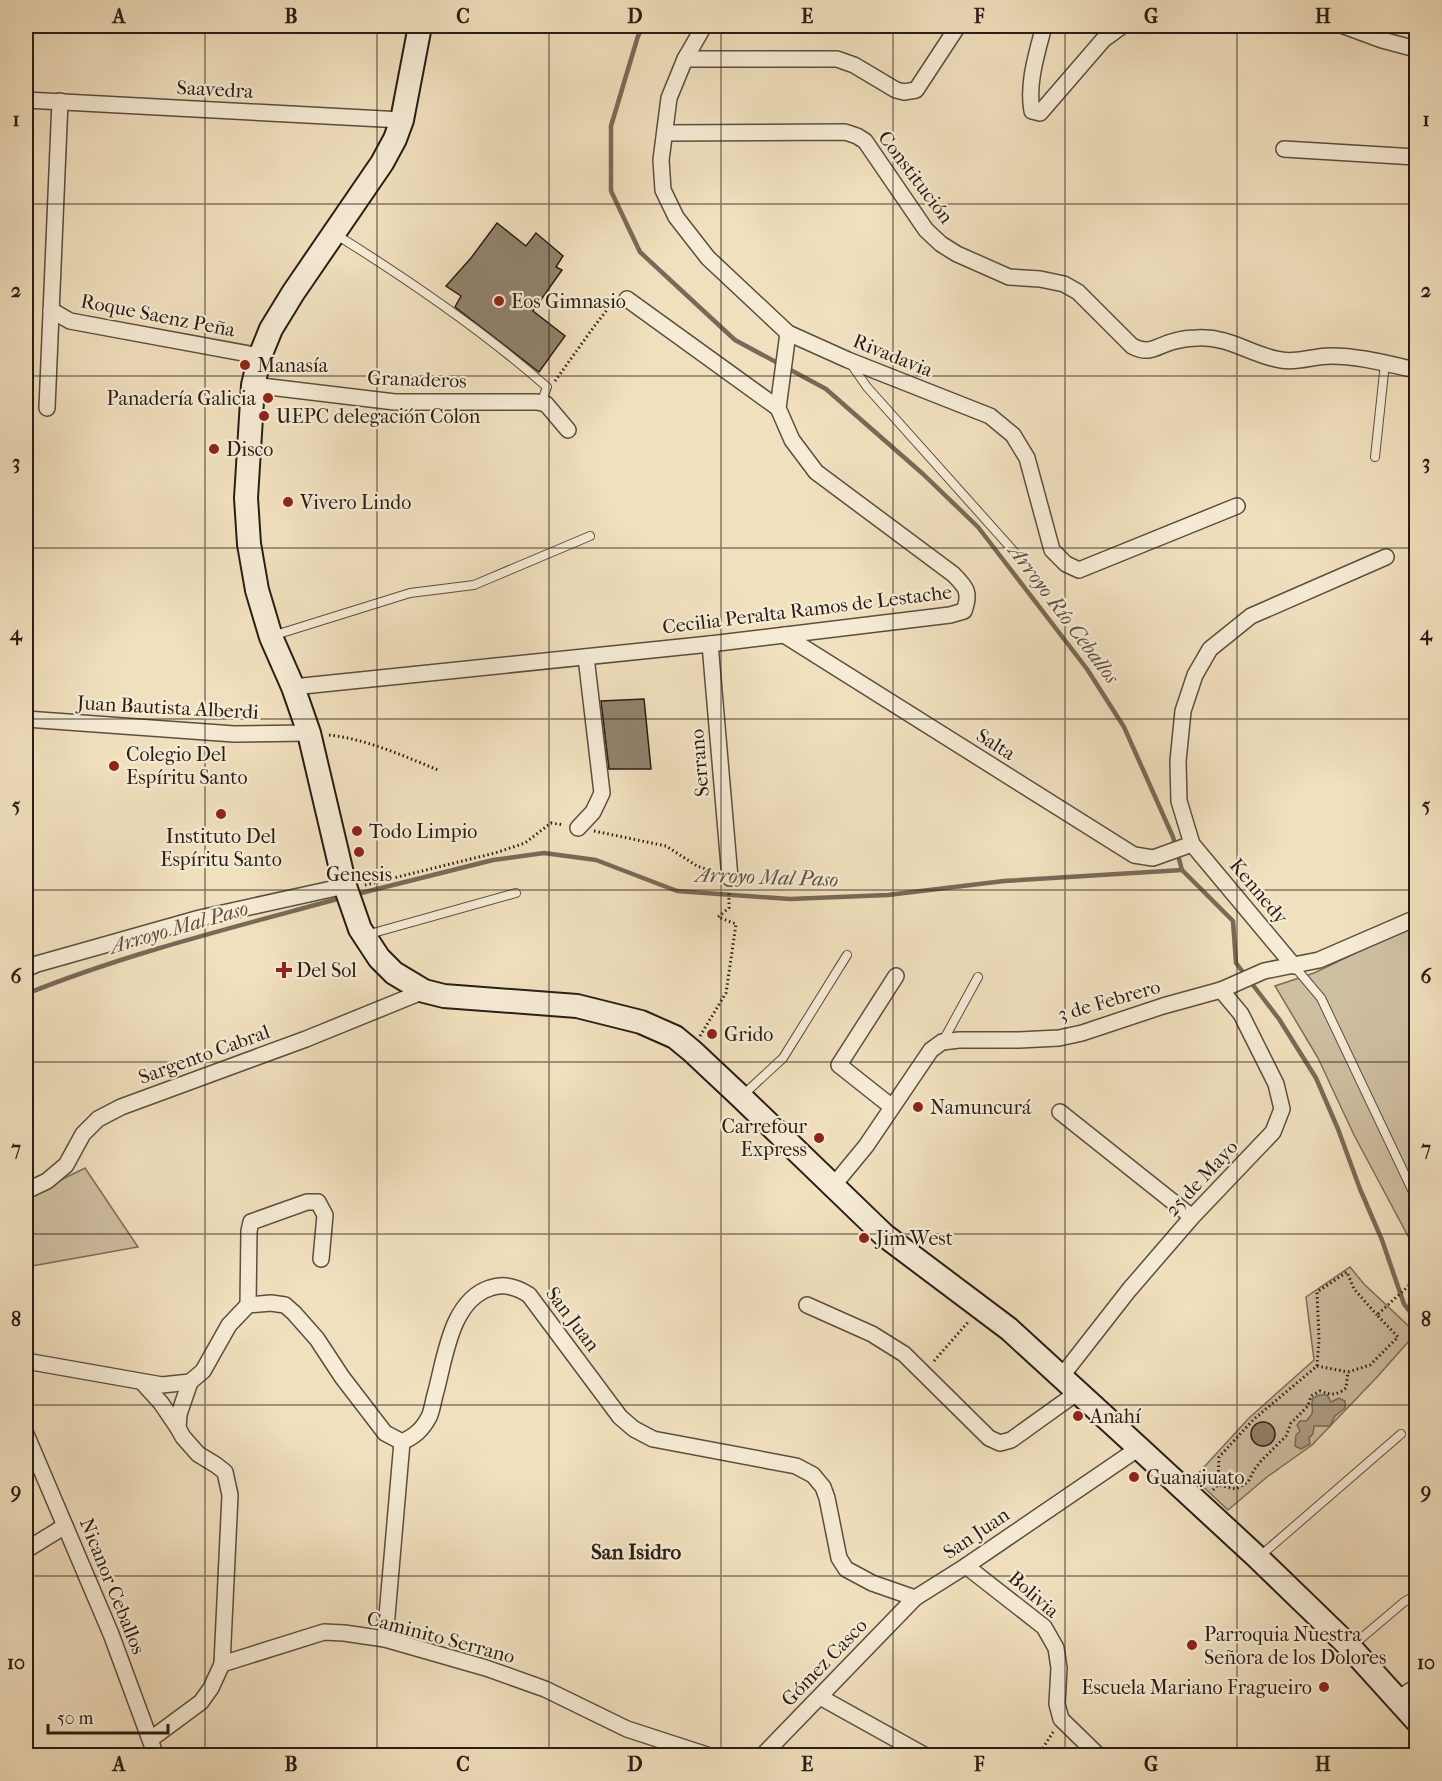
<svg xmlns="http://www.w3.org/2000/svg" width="1442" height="1781" viewBox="0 0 1442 1781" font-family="'IM FELL French Canon',serif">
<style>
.green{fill:#cfbfa1;stroke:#7c6e5b;stroke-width:1.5}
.water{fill:#ad9e85;stroke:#786a58;stroke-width:1.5}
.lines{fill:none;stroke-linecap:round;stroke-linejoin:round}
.stream{stroke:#786a58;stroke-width:4.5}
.building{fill:#91826d;stroke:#291d15;stroke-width:1.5}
.lane-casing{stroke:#5b4e3f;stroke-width:10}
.street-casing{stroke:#5b4e3f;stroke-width:18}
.secondary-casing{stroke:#291d15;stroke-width:26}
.path{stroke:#291d15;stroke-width:3;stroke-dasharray:1.5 3;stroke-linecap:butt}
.lane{stroke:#f6ebd5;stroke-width:8}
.street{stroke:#f6ebd5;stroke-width:15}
.secondary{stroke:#f6ebd5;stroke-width:22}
.grid{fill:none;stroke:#291d15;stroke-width:1.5;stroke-opacity:0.55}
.poi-dot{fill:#8f2418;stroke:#f6ebd5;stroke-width:2}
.labels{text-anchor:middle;stroke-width:4.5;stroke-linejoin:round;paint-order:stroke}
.street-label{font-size:20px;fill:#291d15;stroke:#f6ebd5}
.poi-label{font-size:20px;fill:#291d15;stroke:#f6ebd5;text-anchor:start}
.water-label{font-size:21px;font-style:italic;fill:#5e5142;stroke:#f6ebd5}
.neighbourhood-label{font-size:21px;font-weight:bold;fill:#291d15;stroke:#f6ebd5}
.neatline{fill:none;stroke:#291d15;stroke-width:2}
.grid-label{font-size:20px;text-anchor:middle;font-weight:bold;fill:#291d15}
</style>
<rect width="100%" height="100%" fill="#f1e0be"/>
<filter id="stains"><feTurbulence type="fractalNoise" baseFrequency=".00333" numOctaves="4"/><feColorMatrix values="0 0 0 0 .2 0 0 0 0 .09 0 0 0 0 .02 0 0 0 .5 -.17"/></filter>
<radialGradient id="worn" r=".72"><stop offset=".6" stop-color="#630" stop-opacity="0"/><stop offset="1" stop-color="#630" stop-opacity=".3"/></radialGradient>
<g class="green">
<polygon points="26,26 30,26 29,71 26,71"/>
<polygon points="1416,924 1416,1246 1408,1236 1354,1135 1318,1058 1275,986 1314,973"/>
<polygon points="85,1168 138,1247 26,1267 26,1197"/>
<polygon points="1350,1267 1364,1284 1416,1333 1378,1376 1312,1445 1267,1477 1228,1510 1194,1478 1249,1418 1314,1360 1306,1297"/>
</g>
<path class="water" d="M1319,1395h8l4,7 8,-4 6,3v7l-10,8 -5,10h-16l-1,8 -4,4 1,6 -9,5 -6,-3 1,-11 4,-4 -3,-6 3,-4h6c12,-12 3,-10 7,-23z"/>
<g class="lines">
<g class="stream">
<polyline points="644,26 638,36 611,126 611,191 640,252 735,340 826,389 923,474 978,527 1087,669 1124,727 1173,837 1182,870 1233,921 1236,963 1279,1019 1316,1078 1338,1129 1360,1189 1382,1240 1404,1304 1416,1319"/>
<polyline points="361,893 493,860 544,853 596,860 677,891 790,899 888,895 1004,881 1182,870"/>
<path d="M26,994c102,-41 209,-67 315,-96"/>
</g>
</g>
<g class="building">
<polygon points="497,223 526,246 536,233 563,256 556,267 562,270 533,311 565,336 539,372 455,307 461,296 446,286 471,258"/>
<polygon points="644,699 651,769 609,769 601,701"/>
<circle cx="1263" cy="1434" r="12"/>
</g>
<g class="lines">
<g class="lane-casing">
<g id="lane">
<path d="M335,234c74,46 146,95 212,153l-4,11 -5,3"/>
<polyline points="851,364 867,387 1018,556"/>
<polyline points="1375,457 1385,363"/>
<polyline points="272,636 410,593 474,585 590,536"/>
<polyline points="366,935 516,893"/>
<polyline points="1294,966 1321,998 1416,1198"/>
<polyline points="943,1041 978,977"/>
<polyline points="742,1096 783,1058 847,955"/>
<polyline points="1259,1557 1401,1434"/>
<polyline points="1352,1646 1404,1602 1416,1595"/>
</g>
</g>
<g class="street-casing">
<g id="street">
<polyline points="704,26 685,59 669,98 661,160 663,190 676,217 708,258 788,333 848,360 990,416 1013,435 1027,458 1052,550 1066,564 1079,570 1237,506"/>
<path d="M1044,26c-7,27 -17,57 -12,85l8,2 63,-73 19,-14"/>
<polyline points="1344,26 1382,40 1416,49"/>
<polyline points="685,59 837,59 854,65 896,90 904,92 916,90 958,26"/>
<polyline points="26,100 402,120"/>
<path d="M665,133l180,-1 12,4 8,5 61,89 15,14 16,10 52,23 31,2 24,5 14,8 54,54c19,10 25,-1 43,-5 7,-2 15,-3 22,-3 31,-2 51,15 79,21 19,5 36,-3 55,-3 29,0 57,8 85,14"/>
<polyline points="1284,149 1416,157"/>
<polyline points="627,299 778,408"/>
<polyline points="51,310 70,321 260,356"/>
<polyline points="253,385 395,402 537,402 546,404 568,430"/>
<polyline points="47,408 60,101"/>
<polyline points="784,635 1134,855 1153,858 1192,844"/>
<polyline points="710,644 730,878"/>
<path d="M293,687l417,-43 240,-29 14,-4c7,-19 2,-24 -11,-37l-137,-102 -24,-32 -14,-32 10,-75"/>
<polyline points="26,719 234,734 309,733"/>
<polyline points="578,828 593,812 602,793 586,657"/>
<polyline points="1294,966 1192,844 1179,801 1178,761 1183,711 1195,675 1210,649 1251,616 1386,557"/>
<polyline points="26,969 37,964 200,918 345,886"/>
<polyline points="892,1107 839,1065 896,976"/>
<polyline points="1060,1112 1192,1217"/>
<polyline points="833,1186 866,1146 931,1050 942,1042 959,1040 1019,1040 1059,1038 1082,1033 1163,1006 1221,990 1264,971 1319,960 1416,918"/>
<polyline points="26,1191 47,1181 66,1165 83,1134 98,1119 121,1107 306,1039 424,991"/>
<polyline points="248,1305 249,1231 251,1222 307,1202 318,1202 325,1215 321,1259"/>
<polyline points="807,1305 872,1334 904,1354 989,1438 1000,1443 1011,1440 1078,1392"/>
<path d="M26,1361l136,24 28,-3 13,-11 26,-46 19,-20 23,-2 14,2 9,8 23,26 25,38 43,56 17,9c13,-6 20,-12 27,-25 3,-6 4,-15 6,-22 10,-35 15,-94 55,-107 14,-5 27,-1 39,7l91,122 14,12 19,10 143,27 17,9 10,12 4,11 12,60 7,11 26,14 43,15"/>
<polyline points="1061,1377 1129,1290 1192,1217 1273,1132 1282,1109 1276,1084 1241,1014 1221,990"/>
<polyline points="142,1382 161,1403 178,1428"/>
<polyline points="190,1382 179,1414 178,1428 183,1437 198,1454 216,1465 225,1472 230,1495 222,1664"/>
<polyline points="26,1434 111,1634 156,1756"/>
<polyline points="26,1550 65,1526"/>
<polyline points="966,1566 1044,1627 1056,1648 1059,1668 1057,1704 1061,1719 1099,1756"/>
<polyline points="385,1639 402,1442"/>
<polyline points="820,1697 926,1756"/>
<polyline points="1397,1699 1416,1687"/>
<polyline points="151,1739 201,1702 211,1688 222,1664 324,1632 344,1633 385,1639 486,1668 545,1689 627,1729 710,1756"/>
<polyline points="762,1756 915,1598 966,1566 1139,1448"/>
<polyline points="1414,1756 1416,1753"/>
</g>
</g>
<g class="secondary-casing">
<polyline id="secondary" points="420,26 402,120 395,139 382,163 293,293 271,329 260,356 253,385 246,498 249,544 257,590 271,637 293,687 309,733 345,886 360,929 379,958 394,973 424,991 444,996 577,1006 641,1022 675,1037 692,1051 741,1097 884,1235 1009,1329 1139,1448 1258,1558 1350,1647 1416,1720"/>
</g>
<g class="path">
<polyline points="555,381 593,328 613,302"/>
<path d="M329,735c37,4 75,21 109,35"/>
<polyline points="594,831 666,846 697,866 714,872"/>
<polyline points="365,885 495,853 525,843 551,823 564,825"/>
<polyline points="700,1036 726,993 736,924 718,917 729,908 729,892"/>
<polyline points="934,1361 969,1321"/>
<polyline points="1317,1366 1319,1339 1317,1292 1347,1272 1354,1289 1377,1315"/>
<polyline points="1218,1485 1219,1457 1254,1419 1317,1366 1348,1372"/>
<path d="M1213,1490l5,-5 18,4 12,-7 6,-12 7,-9 25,-25 5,-13 17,-17 3,-10 9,-5c11,4 16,5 26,-3l2,-16 22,-7 28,-28 -21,-22 39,-36"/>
<polyline points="1038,1756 1053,1732"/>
</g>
<use href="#lane" class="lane"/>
<use href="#street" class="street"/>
<use href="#secondary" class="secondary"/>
</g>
<path class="grid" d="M205,26v1730M377,26v1730M549,26v1730M721,26v1730M893,26v1730M1065,26v1730M1237,26v1730M26,204h1390M26,376h1390M26,548h1390M26,719h1390M26,890h1390M26,1062h1390M26,1234h1390M26,1405h1390M26,1576h1390"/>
<g class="poi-dot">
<circle cx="499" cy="301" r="6"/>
<circle cx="245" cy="365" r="6"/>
<circle cx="268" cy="398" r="6"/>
<circle cx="264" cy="416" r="6"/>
<circle cx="214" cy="449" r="6"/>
<circle cx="288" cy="502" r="6"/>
<circle cx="114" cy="766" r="6"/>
<circle cx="221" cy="814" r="6"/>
<circle cx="357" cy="831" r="6"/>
<circle cx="359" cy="852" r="6"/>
<path d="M281 961h6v6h6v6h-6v6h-6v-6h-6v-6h6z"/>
<circle cx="712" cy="1034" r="6"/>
<circle cx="918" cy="1107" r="6"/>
<circle cx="819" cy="1138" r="6"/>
<circle cx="864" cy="1238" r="6"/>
<circle cx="1078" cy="1416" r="6"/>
<circle cx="1134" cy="1477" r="6"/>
<circle cx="1192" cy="1645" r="6"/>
<circle cx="1324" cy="1687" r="6"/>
</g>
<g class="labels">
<g class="street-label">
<text transform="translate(215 89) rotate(3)" y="7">Saavedra</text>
<text transform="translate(916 177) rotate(53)" y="7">Constitución</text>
<text transform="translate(158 315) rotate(11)" y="7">Roque Saenz Peña</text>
<text transform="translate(893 355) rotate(22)" y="7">Rivadavia</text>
<text transform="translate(417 379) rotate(2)" y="7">Granaderos</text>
<text transform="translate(807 609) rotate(-7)" y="7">Cecilia Peralta Ramos de Lestache</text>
<text transform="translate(168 707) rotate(3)" y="7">Juan Bautista Alberdi</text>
<text transform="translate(996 744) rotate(32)" y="7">Salta</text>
<text transform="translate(699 763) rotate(-95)" y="7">Serrano</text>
<text transform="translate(1259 891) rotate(50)" y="7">Kennedy</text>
<text transform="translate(1109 1000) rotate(-16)" y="7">3 de Febrero</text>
<text transform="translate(204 1054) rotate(-20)" y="7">Sargento Cabral</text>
<text transform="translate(1201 1178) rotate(-47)" y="7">25 de Mayo</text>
<text transform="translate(573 1319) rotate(53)" y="7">San Juan</text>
<text transform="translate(976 1533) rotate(-34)" y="7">San Juan</text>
<text transform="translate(113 1586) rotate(68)" y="7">Nicanor Ceballos</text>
<text transform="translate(1034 1594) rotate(41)" y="7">Bolivia</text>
<text transform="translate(441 1637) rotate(15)" y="7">Caminito Serrano</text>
<text transform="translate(824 1662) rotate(-46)" y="7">Gómez Casco</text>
</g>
<g class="poi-label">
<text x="511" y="308">Eos Gimnasio</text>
<text x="257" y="372">Manasía</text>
<text x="256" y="405" text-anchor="end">Panadería Galicia</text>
<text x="276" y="423">UEPC delegación Colon</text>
<text x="226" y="456">Disco</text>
<text x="300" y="509">Vivero Lindo</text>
<text x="126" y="761">Colegio Del<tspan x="126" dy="23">Espíritu Santo</tspan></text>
<text x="369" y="838">Todo Limpio</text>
<text x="221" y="843" text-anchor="middle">Instituto Del<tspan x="221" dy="23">Espíritu Santo</tspan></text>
<text x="359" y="881" text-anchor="middle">Genesis</text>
<text x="296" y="977">Del Sol</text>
<text x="724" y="1041">Grido</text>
<text x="930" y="1114">Namuncurá</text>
<text x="807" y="1133" text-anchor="end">Carrefour<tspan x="807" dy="23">Express</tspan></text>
<text x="876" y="1245">Jim West</text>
<text x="1090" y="1423">Anahí</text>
<text x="1146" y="1484">Guanajuato</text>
<text x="1204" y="1641">Parroquia Nuestra<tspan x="1204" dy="23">Señora de los Dolores</tspan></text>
<text x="1312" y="1694" text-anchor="end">Escuela Mariano Fragueiro</text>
</g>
<g class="water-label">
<text transform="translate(1064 614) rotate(53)" y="7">Arroyo Río Ceballos</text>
<text transform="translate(767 877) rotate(2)" y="7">Arroyo Mal Paso</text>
<text transform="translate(179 927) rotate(-16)" y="7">Arroyo Mal Paso</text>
</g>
<g class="neighbourhood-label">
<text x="636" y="1559">San Isidro</text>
</g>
</g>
<rect width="1442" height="1781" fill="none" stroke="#f1e0be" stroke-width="66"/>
<path d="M48 1724v9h120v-9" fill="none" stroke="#291d15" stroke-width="3"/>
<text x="57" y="1724" font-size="18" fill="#291d15" stroke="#f6ebd5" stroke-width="4.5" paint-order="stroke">50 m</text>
<rect x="33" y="33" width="1376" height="1715" class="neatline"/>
<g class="grid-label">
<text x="119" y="23">A</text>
<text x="291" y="23">B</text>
<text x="463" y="23">C</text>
<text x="635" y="23">D</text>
<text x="807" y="23">E</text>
<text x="979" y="23">F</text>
<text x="1151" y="23">G</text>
<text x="1323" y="23">H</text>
<text x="16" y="126">1</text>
<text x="1426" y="126">1</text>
<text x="16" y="297">2</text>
<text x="1426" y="297">2</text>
<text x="16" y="469">3</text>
<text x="1426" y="469">3</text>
<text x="16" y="640">4</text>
<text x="1426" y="640">4</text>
<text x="16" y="812">5</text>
<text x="1426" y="812">5</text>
<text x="16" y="983">6</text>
<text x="1426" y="983">6</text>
<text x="16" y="1155">7</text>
<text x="1426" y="1155">7</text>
<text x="16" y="1326">8</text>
<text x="1426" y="1326">8</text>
<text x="16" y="1498">9</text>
<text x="1426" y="1498">9</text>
<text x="16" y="1669">10</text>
<text x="1426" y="1669">10</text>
<text x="119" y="1771">A</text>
<text x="291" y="1771">B</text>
<text x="463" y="1771">C</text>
<text x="635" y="1771">D</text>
<text x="807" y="1771">E</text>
<text x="979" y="1771">F</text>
<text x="1151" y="1771">G</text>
<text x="1323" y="1771">H</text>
</g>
<rect width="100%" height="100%" filter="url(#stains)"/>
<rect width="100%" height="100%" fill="url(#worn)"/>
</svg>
